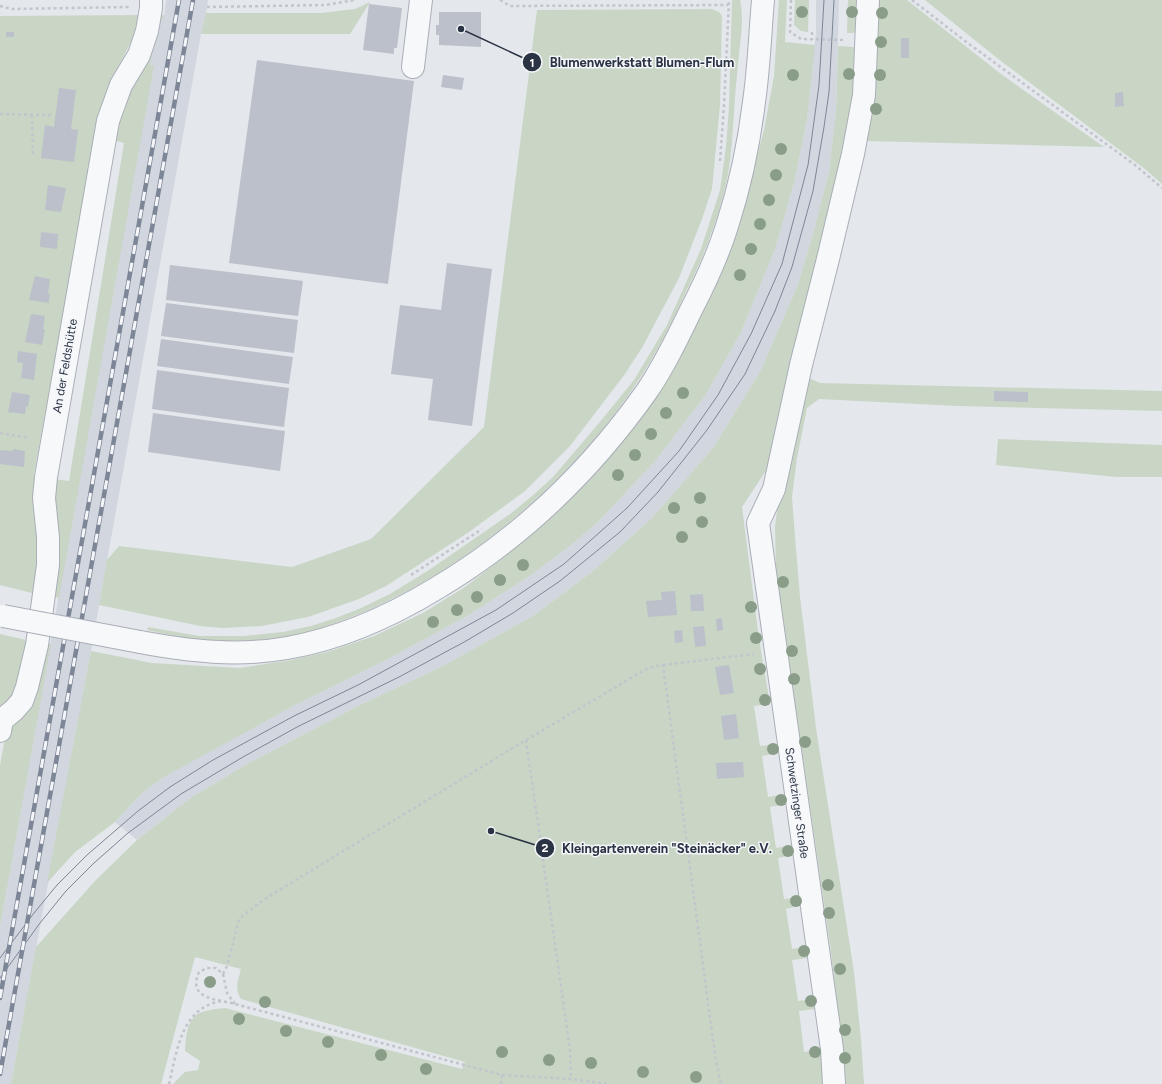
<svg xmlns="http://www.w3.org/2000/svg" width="1162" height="1084" viewBox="0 0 1162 1084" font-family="Figtree,sans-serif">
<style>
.built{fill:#d2d6de}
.green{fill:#c9d6c5}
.building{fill:#bbc0ca}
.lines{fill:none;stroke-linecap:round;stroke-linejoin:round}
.minor-casing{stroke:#a9aeb7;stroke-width:24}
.path{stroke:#c2c5cb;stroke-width:2.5;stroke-dasharray:3 3;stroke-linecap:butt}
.minor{stroke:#f7f8fa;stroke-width:22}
.tram{stroke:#7d8696;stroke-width:1}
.rail-casing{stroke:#7d8696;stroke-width:4.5}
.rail{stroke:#f4f6f9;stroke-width:3;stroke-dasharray:9;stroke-linecap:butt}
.minor-bridge-casing{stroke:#a9aeb7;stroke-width:24;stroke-linecap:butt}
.minor-bridge{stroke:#f7f8fa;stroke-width:22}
.tree{fill:#899d89}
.labels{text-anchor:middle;stroke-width:3;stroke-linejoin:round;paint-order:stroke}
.street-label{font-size:12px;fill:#2b3445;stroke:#f4f6f9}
.leader{fill:none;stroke:#2b3445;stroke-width:1.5}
.callout-dot{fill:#2b3445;stroke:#f4f6f9;stroke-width:1.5}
.mark-label{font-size:12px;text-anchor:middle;font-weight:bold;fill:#fff}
.callout-label{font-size:13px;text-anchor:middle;font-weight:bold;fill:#2b3445;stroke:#f4f6f9;stroke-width:3;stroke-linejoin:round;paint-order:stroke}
</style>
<rect width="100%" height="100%" fill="#e4e7ec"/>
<g class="built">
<polygon points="166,0 208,0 206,13 201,34 91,651 11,1084 0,1084 0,927 153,66 150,65 160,19 164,19"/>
<polygon points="816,0 839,0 836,111 829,172 812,238 797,287 760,372 713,448 652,518 593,571 533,616 441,667 358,706 249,763 192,797 137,840 115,822 142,793 164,777 204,754 295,705 386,660 467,616 531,575 571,545 599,521 655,461 705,396 741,332 775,249 794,183 807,120 816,32"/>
</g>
<g class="green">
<path d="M732,0h8c4,17 1,36 -1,54 -2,20 -4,40 -5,59 -2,26 -3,54 -10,79 -9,37 -24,72 -41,106 -13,29 -28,57 -45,83 -71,109 -198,212 -324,249 -34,10 -78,13 -113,10 -18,-2 -36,-6 -54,-10l1,-3 51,9h45l39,-4 28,-6 25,-8 25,-10 29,-14 39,-24 81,-56 21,-17 22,-20 46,-54 35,-43 33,-55 34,-76 19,-59 6,-43 3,-40z"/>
<polygon points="779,0 787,0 785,42 815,45 807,120 794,183 775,249 741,332 705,396 655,461 599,521 571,545 531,575 467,616 386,660 295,705 164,777 142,793 115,822 75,852 47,883 91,651 152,663 240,668 291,660 327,652 374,636 423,613 465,587 504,557 547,521 580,490 597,472 618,446 741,218 764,130 774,76"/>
<polygon points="795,0 809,0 808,32 801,31 794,25"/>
<polygon points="848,0 861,0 858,31 853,33 847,33"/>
<polygon points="878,0 907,0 1001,74 1104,147 865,141"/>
<polygon points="925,0 1162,0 1162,184 1145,169 997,58"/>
<polygon points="370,2 350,34 201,34 206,13 321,13 355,9"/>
<polygon points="712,9 719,12 722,16 720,105 712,189 702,219 679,278 643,346 625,374 570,446 525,491 469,532 386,586 359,599 308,617 262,626 223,628 200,626 99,605 107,560 119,546 292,567 371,539 484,427 537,10"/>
<polygon points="139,15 137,30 116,71 96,135 34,474 34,491 38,501 40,595 0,585 0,16"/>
<polygon points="164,15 164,19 160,19 150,65 154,66 59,598 49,595 53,479 69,481 124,143 113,140 117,124 158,16"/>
<path d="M838,46l15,1 2,2 1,48 -85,366 -29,44 17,132 11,65 -16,2 6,40 17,-2 2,9 -17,3 6,41 17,-3v10l-15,3 6,41 16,-3 2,10 -16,3 6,41 16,-2 2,8 -16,4 6,40 15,-2 1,11 -16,2 6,41 16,-2 1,10 -16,2 5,41 17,-2 2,34h-650l12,-12 13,-2 2,-9 -15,-10c0,-11 2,-29 11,-36 8,-5 20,-6 29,-7l237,61 3,-7 -224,-63c-7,-11 -3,-18 0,-30l-46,-12 -34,127h-150l25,-137 59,-66 42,-41 55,-43 57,-34 109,-57 83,-39 92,-51 60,-45 59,-53 61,-70 47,-76 37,-85 15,-49 17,-66 7,-61z"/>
<polygon points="806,377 820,383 1162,391 1162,411 958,406 819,399 807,408 797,458 792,497 795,537 800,597 816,728 854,972 861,1039 864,1084 846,1084 843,1048 830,945 776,570 775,527 778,503"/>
<polygon points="998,439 1162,445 1162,477 1116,477 996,465"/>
<polygon points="0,634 30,641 19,692 0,710"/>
<polygon points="41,643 51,644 0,927 0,765 6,733 27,709"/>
</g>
<g class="building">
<polygon points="369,4 402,8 397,48 394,48 394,54 363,50"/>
<polygon points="439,12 481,12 481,47 439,45 439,35 436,35 436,25 439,25"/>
<rect x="6" y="32" width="8" height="5"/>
<rect x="901" y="38" width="8" height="20"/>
<polygon points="257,60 414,81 388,284 229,263"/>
<polygon points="443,75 464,78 462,90 441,87"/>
<polygon points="59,88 76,90 71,129 78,130 74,162 41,158 45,125 54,127"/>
<polygon points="1123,92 1124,106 1115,107 1115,93"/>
<polygon points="48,185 66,188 61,212 45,210"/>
<polygon points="41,232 58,234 57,249 40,247"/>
<polygon points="447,263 492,269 472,426 428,420 433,379 391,374 400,305 441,310"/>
<polygon points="170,265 303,281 298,316 166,300"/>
<polygon points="35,276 50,279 48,294 50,294 49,303 29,300"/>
<polygon points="166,303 298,320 294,353 161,336"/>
<polygon points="31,314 45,316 43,329 45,329 42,345 25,342"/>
<polygon points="161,339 293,357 289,384 157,366"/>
<polygon points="18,351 37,354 34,380 21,378 23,363 17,362"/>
<polygon points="157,370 289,388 284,427 152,409"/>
<polygon points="994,391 1028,392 1028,402 994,401"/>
<polygon points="12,392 30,395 28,407 26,406 25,414 8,412"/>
<polygon points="153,413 285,431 280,471 148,452"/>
<polygon points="13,449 25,451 24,467 0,464 0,450 13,451"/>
<polygon points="675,591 677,615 648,617 646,601 662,600 661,592"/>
<polygon points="703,594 704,611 691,611 690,595"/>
<polygon points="722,618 723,630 717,631 716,619"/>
<polygon points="704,626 706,646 695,647 693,627"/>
<polygon points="682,630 683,642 675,643 674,631"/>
<polygon points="729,665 734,693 720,695 715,667"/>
<polygon points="736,714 739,738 724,740 721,716"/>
<polygon points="743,762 744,777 717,779 716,763"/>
</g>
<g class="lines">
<g class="minor-casing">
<g id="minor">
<polyline points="413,67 421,0"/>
<path d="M140,642c49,9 97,15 147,6 53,-9 104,-32 150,-60 84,-50 154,-118 210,-197 17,-25 31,-54 44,-81 14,-27 27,-55 36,-84 13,-40 22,-83 27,-124 5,-34 6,-68 9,-102"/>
<polyline points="0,731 2,720 14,710 22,701 27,687 37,645 48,565 48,537 44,498 46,477 108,121 121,85 139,55 147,31 151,8 151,0"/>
<polyline points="834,1084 832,1049 758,523 774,489 801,365 828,259 853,154 864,95 868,0"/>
</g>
</g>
<g class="path">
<polyline points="500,0 510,6 728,5"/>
<polyline points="791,0 790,32 801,39 844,40"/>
<polyline points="912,0 965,41 1135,165 1162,188"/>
<polyline points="0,6 11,9 129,7"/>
<polyline points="207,7 325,5 355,0"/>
<polyline points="812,32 812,40"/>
<polyline points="0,114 51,115"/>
<polyline points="32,115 33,155"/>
<polyline points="720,161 724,106 729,0"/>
<polyline points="0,433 30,438"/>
<polyline points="411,575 482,529"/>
<polyline points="663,665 754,654"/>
<polyline points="526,740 570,1050 571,1079"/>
<polyline points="223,974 227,966 239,919 263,900 526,740 648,668 663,665 715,1055 721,1084"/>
<path d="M235,1004l-8,-11 -4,-19 -7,-6h-9l-8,4c-12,27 17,27 36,32l267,71 69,4 37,5"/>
<path d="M169,1084c8,-33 12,-76 52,-83"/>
<polyline points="501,1084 502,1075"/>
</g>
<use href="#minor" class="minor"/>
<g class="tram">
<polyline points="0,958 34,913 57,885 87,855 138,811 170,787 213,760 294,716 358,685 496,610 564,564 627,508 679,451 718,395 751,334 782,264 808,165 819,85 824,0"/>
<polyline points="0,978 40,923 66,891 94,863 128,833 181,794 243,757 297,727 399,677 466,641 513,613 560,581 620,532 658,492 707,430 745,374 775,311 792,267 813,191 824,127 829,92 834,0"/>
</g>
<g class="rail-casing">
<g id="rail">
<polyline points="0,998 179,0"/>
<polyline points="0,1074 193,0"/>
</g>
</g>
<use href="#rail" class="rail"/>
<g class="minor-bridge-casing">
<polyline id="minor-bridge" points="3,616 140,642"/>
</g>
<use href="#minor-bridge" class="minor-bridge"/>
</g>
<g class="tree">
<circle cx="802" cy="12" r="6"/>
<circle cx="852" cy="12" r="6"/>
<circle cx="882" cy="13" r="6"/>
<circle cx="881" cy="42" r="6"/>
<circle cx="849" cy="74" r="6"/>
<circle cx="793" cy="75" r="6"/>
<circle cx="880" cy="75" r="6"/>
<circle cx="876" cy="109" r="6"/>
<circle cx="781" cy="149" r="6"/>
<circle cx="776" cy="175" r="6"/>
<circle cx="769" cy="200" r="6"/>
<circle cx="760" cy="224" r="6"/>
<circle cx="751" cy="249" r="6"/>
<circle cx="740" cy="275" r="6"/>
<circle cx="683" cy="393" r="6"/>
<circle cx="666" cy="413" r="6"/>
<circle cx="651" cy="434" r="6"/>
<circle cx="635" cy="455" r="6"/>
<circle cx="618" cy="475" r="6"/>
<circle cx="700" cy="498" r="6"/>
<circle cx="674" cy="508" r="6"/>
<circle cx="702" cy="522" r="6"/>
<circle cx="682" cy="537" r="6"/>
<circle cx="523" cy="565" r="6"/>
<circle cx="500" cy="580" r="6"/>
<circle cx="783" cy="582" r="6"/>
<circle cx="477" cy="597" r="6"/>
<circle cx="751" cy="607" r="6"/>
<circle cx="457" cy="610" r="6"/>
<circle cx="433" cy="622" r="6"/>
<circle cx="756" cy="638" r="6"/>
<circle cx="792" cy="651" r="6"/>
<circle cx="760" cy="669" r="6"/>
<circle cx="794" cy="679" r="6"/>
<circle cx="765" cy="700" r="6"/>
<circle cx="805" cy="742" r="6"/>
<circle cx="773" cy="749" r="6"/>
<circle cx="781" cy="800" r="6"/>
<circle cx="788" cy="851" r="6"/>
<circle cx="828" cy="885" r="6"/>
<circle cx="796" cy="901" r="6"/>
<circle cx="829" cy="913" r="6"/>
<circle cx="804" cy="951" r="6"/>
<circle cx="840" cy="969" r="6"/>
<circle cx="210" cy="982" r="6"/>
<circle cx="811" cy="1001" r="6"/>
<circle cx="265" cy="1002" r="6"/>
<circle cx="239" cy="1019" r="6"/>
<circle cx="845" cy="1030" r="6"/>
<circle cx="286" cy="1031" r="6"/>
<circle cx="328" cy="1042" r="6"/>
<circle cx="502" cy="1052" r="6"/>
<circle cx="815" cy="1052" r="6"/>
<circle cx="381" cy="1055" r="6"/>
<circle cx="845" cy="1058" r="6"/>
<circle cx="549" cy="1060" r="6"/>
<circle cx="591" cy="1063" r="6"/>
<circle cx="426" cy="1069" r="6"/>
<circle cx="643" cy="1072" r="6"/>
<circle cx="696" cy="1077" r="6"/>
</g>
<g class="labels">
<g class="street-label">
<text transform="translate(65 366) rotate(-80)" y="4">An der Feldshütte</text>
<text transform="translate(797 803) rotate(82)" y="4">Schwetzinger Straße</text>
</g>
</g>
<path class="leader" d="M461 29L532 62M491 831L545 848"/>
<g class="callout-dot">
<circle cx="461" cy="29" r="4"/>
<circle cx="491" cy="831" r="4"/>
<circle cx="532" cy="62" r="10"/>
<circle cx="545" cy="848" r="10"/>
</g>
<g class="mark-label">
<text x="532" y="67">1</text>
<text x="545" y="852">2</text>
</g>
<g class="callout-label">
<text x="642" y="67">Blumenwerkstatt Blumen-Flum</text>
<text x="667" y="853">Kleingartenverein "Steinäcker" e.V.</text>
</g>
</svg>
